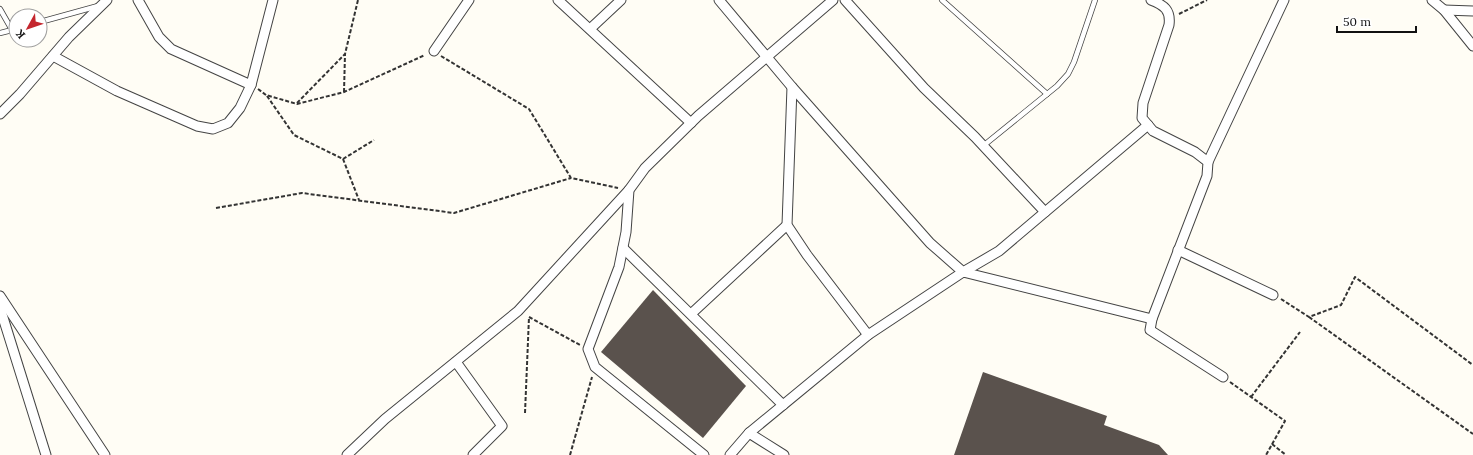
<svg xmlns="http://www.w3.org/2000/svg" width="1473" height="455" viewBox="0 0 1473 455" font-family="Lora,serif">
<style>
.building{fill:#5a524d}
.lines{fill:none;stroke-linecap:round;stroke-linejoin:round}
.lane-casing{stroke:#444;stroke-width:6}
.street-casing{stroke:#444;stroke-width:11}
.path{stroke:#333;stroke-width:2;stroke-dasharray:4 2;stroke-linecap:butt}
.lane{stroke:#fff;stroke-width:4.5}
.street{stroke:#fff;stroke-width:9}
</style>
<rect width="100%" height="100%" fill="#fffdf5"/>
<g class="building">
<polygon points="653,290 746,386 703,438 601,352"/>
<polygon points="983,372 1107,416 1104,425 1159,445 1168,455 954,455"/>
</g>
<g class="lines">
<g class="lane-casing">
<g id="lane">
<polyline points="942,0 1047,94"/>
<polyline points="0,9 12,30"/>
<polyline points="40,22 98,6"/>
<polyline points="0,33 16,29"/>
<polyline points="983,146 1057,86 1068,74 1074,62 1095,0"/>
</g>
</g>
<g class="street-casing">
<g id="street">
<polyline points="138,0 159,37 171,49 251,85"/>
<polyline points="558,0 691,123"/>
<polyline points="719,0 792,87 930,243 963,272 999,251 1148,125"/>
<polyline points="845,0 924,88 975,137 1045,212"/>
<path d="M1151,0c13,5 20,10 18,25l-26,78 -1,15 11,13 42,21 13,10 -1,14 -55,143 -2,11 73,47"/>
<polyline points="1432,0 1444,10 1473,46"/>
<polyline points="1444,10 1473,11"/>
<polyline points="590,29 621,0"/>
<polyline points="434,51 469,0"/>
<polyline points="53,56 117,91 197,126 213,129 228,123 240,108 251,85 273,0"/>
<polyline points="792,87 787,225 807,255 868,335"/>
<polyline points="0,114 20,94 69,37 107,0"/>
<polyline points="1208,162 1284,0"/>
<polyline points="623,248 783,405"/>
<polyline points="1178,250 1273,295"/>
<polyline points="0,296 105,455"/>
<polyline points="2,300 1,311 46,455"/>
<polyline points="691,314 787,225"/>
<polyline points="456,362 502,426 473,455"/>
<polyline points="749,433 868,335 963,272 1152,319"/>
<polyline points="347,455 385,419 518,311 629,190"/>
<polyline points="704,455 595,367 588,349 619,267 626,232 629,190 645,168 698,116 833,0"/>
<polyline points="730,455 749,433 784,455"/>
</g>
</g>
<g class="path">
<polyline points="1179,14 1207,0"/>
<polyline points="441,56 529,109 571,178 618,188"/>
<polyline points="258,89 266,95 297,104 344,92 425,55"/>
<polyline points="344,92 345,54"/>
<polyline points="267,96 294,135 343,159 359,200"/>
<polyline points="297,103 345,54 358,0"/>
<polyline points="343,159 374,140"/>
<polyline points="216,208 302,193 454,213 571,178"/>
<polyline points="1281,299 1309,317 1341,305 1355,277 1473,365"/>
<polyline points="529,317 580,345"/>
<polyline points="1309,317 1473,434"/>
<polyline points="1230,382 1285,421 1266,455"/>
<polyline points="1251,397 1300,332"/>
<polyline points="525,413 529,317"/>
<polyline points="1272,444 1286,455"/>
<polyline points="570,455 592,377"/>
</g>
<use href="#lane" class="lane"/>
<use href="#street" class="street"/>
</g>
<g transform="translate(28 28) rotate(230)"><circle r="19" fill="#ffffff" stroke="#a0a0a0"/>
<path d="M0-3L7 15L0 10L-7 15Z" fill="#c4262e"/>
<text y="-6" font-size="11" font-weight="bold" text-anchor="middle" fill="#111111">K</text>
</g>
<path d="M1337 26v6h79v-6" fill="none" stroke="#111111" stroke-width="2"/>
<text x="1343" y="26" font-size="12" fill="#111111" stroke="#ffffff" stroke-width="3" paint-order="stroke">50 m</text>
</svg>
